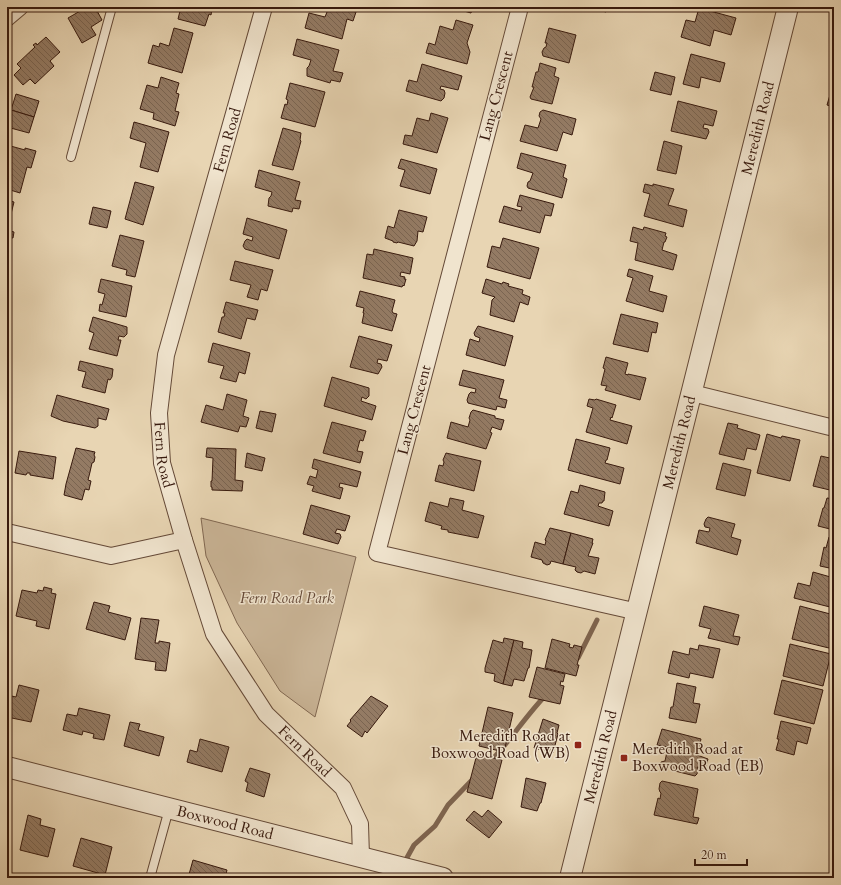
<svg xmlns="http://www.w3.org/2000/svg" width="841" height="885" viewBox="0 0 841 885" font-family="Cardo,serif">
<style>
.park{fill:#cab597;stroke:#816852}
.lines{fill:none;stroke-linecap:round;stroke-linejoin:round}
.stream{stroke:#7e644f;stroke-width:5}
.building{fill:url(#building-back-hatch);stroke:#381a0e}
.service-casing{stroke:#644937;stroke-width:10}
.minor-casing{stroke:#644937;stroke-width:18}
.tertiary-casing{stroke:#644937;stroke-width:22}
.service{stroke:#f0e4ce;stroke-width:8}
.minor{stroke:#f0e4ce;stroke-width:16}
.tertiary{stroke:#f0e4ce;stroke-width:20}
.poi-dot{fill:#8f2418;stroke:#f0e4ce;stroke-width:1.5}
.labels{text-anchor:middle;stroke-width:3;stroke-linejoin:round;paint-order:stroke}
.street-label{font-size:15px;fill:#381a0e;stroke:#f0e4ce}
.park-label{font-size:15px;font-style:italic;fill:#644837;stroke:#f0e4ce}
.poi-label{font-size:15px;fill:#381a0e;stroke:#f0e4ce;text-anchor:end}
</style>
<defs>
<pattern id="building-back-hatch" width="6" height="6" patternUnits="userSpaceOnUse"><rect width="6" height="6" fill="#947b64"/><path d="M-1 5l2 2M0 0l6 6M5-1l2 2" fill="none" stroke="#7a6451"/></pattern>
</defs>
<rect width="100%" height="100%" fill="#e8d5b3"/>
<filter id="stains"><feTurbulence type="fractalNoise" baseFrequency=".005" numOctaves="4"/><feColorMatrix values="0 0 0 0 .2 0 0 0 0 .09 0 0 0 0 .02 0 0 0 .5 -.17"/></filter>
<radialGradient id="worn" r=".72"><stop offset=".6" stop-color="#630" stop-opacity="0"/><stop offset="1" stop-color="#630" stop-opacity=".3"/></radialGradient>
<polygon class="park" points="201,518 356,557 315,717 280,691 237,623 206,556"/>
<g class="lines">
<g class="stream">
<polyline points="578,658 597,620"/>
<path d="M490,762c20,-21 35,-45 55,-66"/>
<polyline points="404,863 414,845 435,826 448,805 473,779"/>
<polyline points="393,878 397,870"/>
</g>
</g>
<g class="building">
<polygon points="87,7 95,7 102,20 91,27 96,35 82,43 68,18"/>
<polygon points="181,7 203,7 212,9 211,15 209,14 205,26 178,19"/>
<polygon points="327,7 351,7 357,9 353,21 347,19 342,39 305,28 309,13 325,17 327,12"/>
<polygon points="450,7 473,7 471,13"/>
<polygon points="587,7 607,7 606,12"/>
<polygon points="699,8 736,18 731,35 714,30 710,46 681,37 686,20 695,22"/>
<polygon points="456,20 473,25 467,43 470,52 467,64 426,53 429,43 435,45 440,26 453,30"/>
<polygon points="174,28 193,33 182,73 148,63 153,45 159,47 160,43 169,46"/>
<polygon points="549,28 576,35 569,63 543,56 542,52 544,48 546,47 547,43 545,43"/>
<polygon points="46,37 60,52 50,61 54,66 35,84 30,79 23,85 14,75 21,68 17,64 35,47 33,45 36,43 37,45"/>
<polygon points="297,39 339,50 333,71 343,73 340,82 331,80 330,83 307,76 307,68 309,66 311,60 293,55"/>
<polygon points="691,54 725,63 720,82 701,77 699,88 683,84"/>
<polygon points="540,63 556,68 554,76 559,78 552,104 531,99 530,97 534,87 532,87 536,72 538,72"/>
<polygon points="422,64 462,76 458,90 441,86 440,89 444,90 445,93 444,98 441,101 406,91 409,80 417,82"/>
<polygon points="655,72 675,77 671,95 650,90"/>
<polygon points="161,77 179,83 176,93 179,94 175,111 179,112 175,126 153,119 154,113 140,109 147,85 158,88"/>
<polygon points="290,83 325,92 315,127 281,118 285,104 287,105 288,100 286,99"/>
<polygon points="832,88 834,88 834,107 827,105"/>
<polygon points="16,94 39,101 34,117 11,110"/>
<polygon points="678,101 717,111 713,126 704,124 703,128 708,129 709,132 706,139 671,131"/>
<polygon points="11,110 34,117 29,133 7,127"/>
<polygon points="543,110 576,119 572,135 563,132 557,151 520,141 525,125 538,128 541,119 539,116 540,112"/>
<polygon points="431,113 448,118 437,153 403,144 405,135 412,136 417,118 429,121"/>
<polygon points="134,122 169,132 158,172 140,167 146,143 130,138"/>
<polygon points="283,128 301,133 300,140 301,141 293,170 272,165"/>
<polygon points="664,141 682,146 676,174 657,170"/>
<polygon points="7,145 25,150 25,148 36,151 31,168 27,167 20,193 7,189"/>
<polygon points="521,153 566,165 563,177 567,179 562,198 528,188 527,186 528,182 530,181 533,173 517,168"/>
<polygon points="401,159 437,169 430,194 400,186 405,170 398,168"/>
<polygon points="259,170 300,182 295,200 301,201 299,209 293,208 292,212 268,206 269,198 271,196 272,192 255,187"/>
<polygon points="135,182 154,187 143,225 125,219"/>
<polygon points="645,184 653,186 653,184 674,189 668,205 687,210 683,227 644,216 650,194 643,192"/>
<polygon points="520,195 554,204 551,216 545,215 540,233 499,222 504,206 521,211 522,207 517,206"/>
<polygon points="7,200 14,202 7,230 14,232 13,238 7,237"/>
<polygon points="93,207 111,211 107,228 89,224"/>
<polygon points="399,210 427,217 423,232 418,231 417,241 414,246 398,242 397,243 393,242 393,241 385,238 388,226 394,228"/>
<polygon points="247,218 287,230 279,259 245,249 243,246 245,241 247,239 252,241 253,237 243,234"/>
<polygon points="633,227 643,230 644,227 666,233 665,236 667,237 665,242 664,242 662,250 677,255 673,270 635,260 638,243 630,241"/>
<polygon points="120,235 144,241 135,277 126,275 127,270 112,266"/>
<polygon points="503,238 539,248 530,279 487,267 492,246 500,248"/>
<polygon points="374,249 413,258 410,274 401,272 400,276 405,277 404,279 406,279 404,286 403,285 402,287 363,278 367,254 373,255"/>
<polygon points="235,261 273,270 267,291 261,289 258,300 247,297 251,285 230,280"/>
<polygon points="629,269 653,276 649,291 667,296 663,312 626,301 633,278 627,276"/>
<polygon points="101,279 132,286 126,317 99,311 100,304 102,305 105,294 98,292"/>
<polygon points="486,279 502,284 503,282 509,284 508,286 523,290 522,294 530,297 528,305 520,302 514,322 490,315 492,300 495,297 482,293"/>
<polygon points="360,291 395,300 392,311 393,313 397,314 392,331 362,323 364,313 363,313 364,308 356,306"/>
<polygon points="226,302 258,310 255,320 247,318 241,339 218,332 222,317 224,317 225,313 223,313"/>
<polygon points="621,314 658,323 656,333 652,332 648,352 613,344"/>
<polygon points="93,317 127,327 127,334 124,337 119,336 118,340 121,340 117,356 89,349 94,333 89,331"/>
<polygon points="478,326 513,336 505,366 466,355 470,339 479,342 480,338 475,336 474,333"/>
<polygon points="359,336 392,345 387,361 378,359 377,363 381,364 382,367 378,374 350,367"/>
<polygon points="213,343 250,353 245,374 239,372 236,382 220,378 224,366 208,362"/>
<polygon points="606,357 628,363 625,374 628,375 628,374 646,378 640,400 605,390 607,386 601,385 605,369 603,368"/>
<polygon points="80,361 113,369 112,377 110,380 108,379 105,393 82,387 86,372 78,370"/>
<polygon points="463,370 504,380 499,398 507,400 505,408 497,406 496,410 468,403 467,400 469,394 471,392 475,393 476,389 459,385"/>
<polygon points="332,377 369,388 369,396 366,399 362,397 361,401 376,406 372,420 324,406"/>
<polygon points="227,394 247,400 243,416 249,418 246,427 240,426 238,432 201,422 206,405 223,410"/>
<polygon points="57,395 109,409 106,420 98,418 98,426 95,428 63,421 51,416"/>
<polygon points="589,399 595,400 596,399 616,405 612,418 611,417 610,420 632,426 627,444 586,432 593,408 587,406"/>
<polygon points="473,410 495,416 495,418 504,420 501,430 492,427 490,432 492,433 486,449 447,438 451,422 468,427 470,420 469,418 471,412"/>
<polygon points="260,411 276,414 272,432 256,428"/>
<polygon points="332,422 366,431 363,441 360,440 357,451 363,452 360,463 323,453"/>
<polygon points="728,423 738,425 737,428 760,435 756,450 747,448 744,460 719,454"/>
<polygon points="767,434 781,438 782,436 800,440 790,481 757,473"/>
<polygon points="576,439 610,448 607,460 606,460 605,463 624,468 620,484 568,470"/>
<polygon points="76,448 95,452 94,455 95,457 94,462 92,463 90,472 88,480 91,481 89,490 85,489 82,500 64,495 66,484"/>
<polygon points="207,448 236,449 235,480 243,481 242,491 212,490 212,487 211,487 211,481 212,481 213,458 206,457"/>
<polygon points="19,451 56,457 53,479 30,475 30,473 27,473 26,475 15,473"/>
<polygon points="247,453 265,458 262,471 245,467"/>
<polygon points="446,453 481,461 474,491 435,481 439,465 443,466 444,462 443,460"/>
<polygon points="821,456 834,459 834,491 813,486"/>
<polygon points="314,459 361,472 357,487 340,483 339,487 343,488 340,499 312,491 314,486 307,484 310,476 316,478 318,470 312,468"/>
<polygon points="723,463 751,470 745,496 716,489"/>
<polygon points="580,485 605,492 604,501 603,501 602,503 599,503 598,506 613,511 609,526 564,514 571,491 578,493"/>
<polygon points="450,498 464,501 462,510 484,516 478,538 448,532 448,530 441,529 442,526 425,521 430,502 448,507"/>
<polygon points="827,498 834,499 834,530 818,526 823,508 824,508"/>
<polygon points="311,505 350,516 345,531 337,529 335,533 340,534 341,537 338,544 303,534"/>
<polygon points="708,517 735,524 731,537 741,540 737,555 696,543 699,530 709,532 710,528 705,527 704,524 706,519"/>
<polygon points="550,528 571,533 563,564 551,561 550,564 547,565 543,563 542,560 531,557 535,542 545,545 546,541 545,540"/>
<polygon points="571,533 593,539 592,543 593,543 588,556 599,558 595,574 584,571 581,573 577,572 575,570 576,567 563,564"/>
<polygon points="829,537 834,538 834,569 820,566 824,547 826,548"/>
<polygon points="813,572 834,578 834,608 794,598 798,583 810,586"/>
<polygon points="44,587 52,589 51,593 56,594 49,629 36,626 37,621 16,616 22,590 37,593 38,590 43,591"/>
<polygon points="94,602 110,606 108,612 131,618 125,640 86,629"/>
<polygon points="704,606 739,615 733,636 740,637 738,645 708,638 711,629 699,626"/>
<polygon points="800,606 834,615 833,649 792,639"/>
<polygon points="141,618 159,620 155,643 159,643 159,641 170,643 166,671 155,670 156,662 135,659"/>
<polygon points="504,638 514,640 503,684 494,681 495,674 485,672 485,668 493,640 503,643"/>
<polygon points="552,639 570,644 569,647 573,648 574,645 582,647 577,665 579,665 576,676 545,668"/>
<polygon points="514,640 523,642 522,648 532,650 529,668 528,668 524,681 514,679 512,686 503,684"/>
<polygon points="790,644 831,654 823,686 783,676"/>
<polygon points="699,645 720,649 713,678 690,673 689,678 668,673 673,651 689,655 690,648 698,650"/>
<polygon points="537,667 565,674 563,682 561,681 560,685 564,686 560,704 529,697"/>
<polygon points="782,680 823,690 814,724 774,714"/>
<polygon points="677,683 696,687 693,703 700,704 696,723 669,718 671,707 673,707"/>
<polygon points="19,685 39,690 31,722 7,717 7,695 16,697"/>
<polygon points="371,696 388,706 367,733 365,731 362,737 347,726 351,721 350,720"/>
<polygon points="488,707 513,713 504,752 479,746"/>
<polygon points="79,708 110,715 104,740 93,738 94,734 83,731 82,735 63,730 67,714 77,716"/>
<polygon points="543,719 559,725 557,733 558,734 553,753 534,748"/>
<polygon points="781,721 811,728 807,744 797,741 794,755 776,750 779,739 777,739"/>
<polygon points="130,722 140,724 138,730 164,737 159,756 124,746"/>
<polygon points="662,729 701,739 697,755 708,759 705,769 697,767 698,769 697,774 695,776 671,770 672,767 668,766 667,769 665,770 662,769 660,765 661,762 665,761 668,747 657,745"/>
<polygon points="200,739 229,747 222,772 187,762 190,750 197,752"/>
<polygon points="477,754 502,760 492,799 467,792"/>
<polygon points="250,768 270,774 264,797 246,791 248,783 245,781"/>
<polygon points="526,778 546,783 541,803 540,803 537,811 521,807"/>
<polygon points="662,781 698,789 693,817 699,818 697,824 654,815 658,798 660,799 661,793 660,792 659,789 660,783"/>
<polygon points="488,810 502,822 489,838 466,820 474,811 482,817"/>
<polygon points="28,815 41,819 40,825 55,829 48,857 20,850"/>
<polygon points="81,838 112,847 105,875 73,866"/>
<polygon points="193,860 227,870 225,878 188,878"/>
</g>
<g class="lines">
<g class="service-casing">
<g id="service">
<polyline points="71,157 112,7"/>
<polyline points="150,878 169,809"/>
</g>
</g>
<g class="minor-casing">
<g id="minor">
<path id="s1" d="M264,7l-98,348 -7,58 3,50 22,77 30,94 52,80 77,74 17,36 1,33"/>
<polyline points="520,7 377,553 638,612"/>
<polyline points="7,18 20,7"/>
<polyline points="692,393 834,428"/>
<polyline points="7,532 111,556 184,540"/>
</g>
</g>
<g class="tertiary-casing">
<g id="tertiary">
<path id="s2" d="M7,767l436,111"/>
<path id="s3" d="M570,878l218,-871"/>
</g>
</g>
<use href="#service" class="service"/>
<use href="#minor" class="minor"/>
<use href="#tertiary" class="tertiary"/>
</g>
<g class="poi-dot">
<rect x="574" y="741" width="8" height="8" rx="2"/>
<rect x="620" y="754" width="8" height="8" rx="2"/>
</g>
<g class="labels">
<g class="street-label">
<text transform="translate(496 96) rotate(-75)" y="5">Lang Crescent</text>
<text dy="5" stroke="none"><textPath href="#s3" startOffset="773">Meredith Road</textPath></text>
<text transform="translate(227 140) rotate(-74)" y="5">Fern Road</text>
<text transform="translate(414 410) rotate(-75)" y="5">Lang Crescent</text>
<text dy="5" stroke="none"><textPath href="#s3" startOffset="449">Meredith Road</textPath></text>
<text dy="5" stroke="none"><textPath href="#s1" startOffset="462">Fern Road</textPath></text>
<text dy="5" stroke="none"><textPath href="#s1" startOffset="798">Fern Road</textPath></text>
<text dy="5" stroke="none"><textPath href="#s3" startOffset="125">Meredith Road</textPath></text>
<text dy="5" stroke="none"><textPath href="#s2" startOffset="225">Boxwood Road</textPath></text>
</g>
<g class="park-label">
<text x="287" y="603">Fern Road Park</text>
</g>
<g class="poi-label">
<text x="570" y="741">Meredith Road at<tspan x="570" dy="17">Boxwood Road (WB)</tspan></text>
<text x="632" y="754" text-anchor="start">Meredith Road at<tspan x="632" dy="17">Boxwood Road (EB)</tspan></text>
</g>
</g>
<rect width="841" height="885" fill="none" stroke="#e8d5b3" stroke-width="24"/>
<rect x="8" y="8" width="825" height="869" fill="none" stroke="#381a0e" stroke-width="2"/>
<rect x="12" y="12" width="817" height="861" fill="none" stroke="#381a0e"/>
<path d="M695 859v6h52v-6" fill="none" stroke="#381a0e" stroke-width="2"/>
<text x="701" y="859" font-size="12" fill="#381a0e" stroke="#f0e4ce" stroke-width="3" paint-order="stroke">20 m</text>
<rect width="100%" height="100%" filter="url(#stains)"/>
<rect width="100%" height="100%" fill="url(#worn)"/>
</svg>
